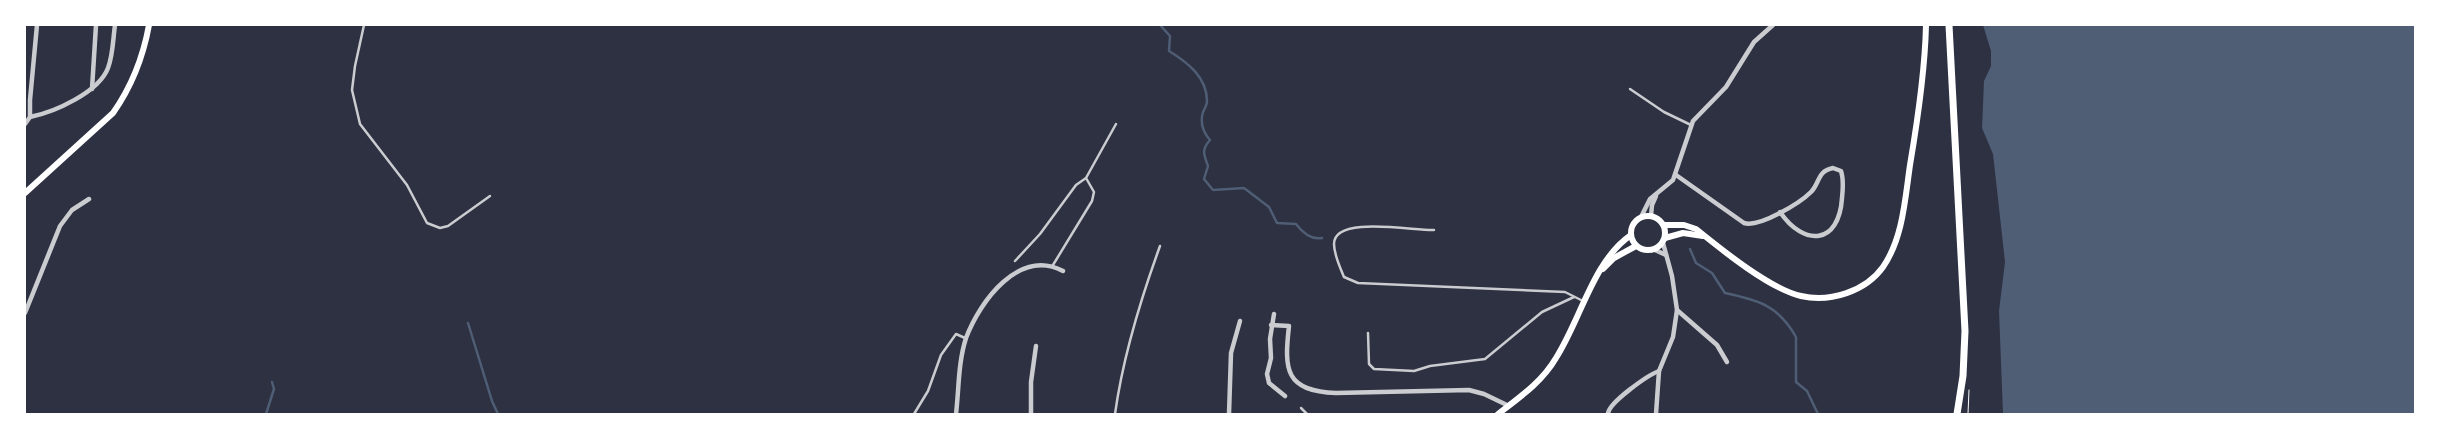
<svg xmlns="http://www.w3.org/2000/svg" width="2440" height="439" viewBox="0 0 2440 439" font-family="'Space Grotesk',sans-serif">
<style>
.water{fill:#4f5d75}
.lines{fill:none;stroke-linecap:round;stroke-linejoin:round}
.stream{stroke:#4f5d75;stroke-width:2.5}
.path{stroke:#fff;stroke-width:1}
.service{stroke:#caccd0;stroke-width:2.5}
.minor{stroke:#caccd0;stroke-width:4.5}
.secondary{stroke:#fff;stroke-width:6}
.primary{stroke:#fff;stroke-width:7}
</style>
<rect width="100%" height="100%" fill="#2d3142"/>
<polygon class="water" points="1983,25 2415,25 2415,414 2003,414 1999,311 2005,262 1993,154 1982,128 1984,81 1991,66 1991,51"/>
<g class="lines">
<g class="stream">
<path d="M1160,25l10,11 -1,15c18,11 38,26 38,50 0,4 -2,7 -4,11 -3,10 0,20 7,28 -9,10 -6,15 -2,26l-4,13 9,11 31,-2 25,19 8,16 19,1c6,8 15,16 26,14"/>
<path d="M1690,249l6,14 16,10 13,20c33,7 53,12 71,44v45l11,9 11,23"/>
<polyline points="468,323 492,401 498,414"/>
<polyline points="266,414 274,389 272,382"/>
</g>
<polyline class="path" points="1968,414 1969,390"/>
<g class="service">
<polyline points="364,25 355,66 352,90 360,124 407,185 427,223 440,228 448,226 490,196"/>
<polyline points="1630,89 1664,112 1691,125"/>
<path d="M1434,230c-20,1 -100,-15 -100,14 0,11 6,23 10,33l14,6 207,9 18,9"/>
<polyline points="1015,261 1040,234 1076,185 1086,178"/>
<polyline points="1053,265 1092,201 1094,192 1086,178 1116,124"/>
<polyline points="1368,333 1369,364 1374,369 1414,371 1430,366 1485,359 1542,312 1574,297"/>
<polyline points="1301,408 1307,414"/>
<polyline points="914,414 928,391 941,355 956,334 965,338"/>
<path d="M1115,414c8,-58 25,-113 45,-168"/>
</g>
<g class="minor">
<polyline points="92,89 96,25"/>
<path d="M30,117c25,-5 69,-25 78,-49 5,-13 5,-29 7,-43"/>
<polyline points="25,124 30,117 30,100 37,25"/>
<path d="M1676,175l68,48c15,5 56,-20 67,-31 9,-9 6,-21 22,-24l8,3c3,9 2,18 1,27 -3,47 -38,49 -62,14"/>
<polyline points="1651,216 1652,205 1656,196"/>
<polyline points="1641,217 1650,199 1673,180 1693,121 1726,87 1754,42 1773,25"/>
<polyline points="1655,250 1666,255"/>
<polyline points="1677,310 1717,345 1727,362"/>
<polyline points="25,313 60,226 72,210 89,199"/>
<polyline points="1274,314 1270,339 1271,358 1267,374 1269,383 1285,396"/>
<path d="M1271,325l18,1c-5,44 -4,65 47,67l133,-3 15,4 25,12"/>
<path d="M956,414c3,-25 2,-51 10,-76 14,-37 53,-90 97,-67"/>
<polyline points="1031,414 1031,382 1036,346"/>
<polyline points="1229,414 1231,353 1240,321"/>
<path d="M1608,414c0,-11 40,-39 51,-43"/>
<polyline points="1656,414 1659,371 1673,337 1677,310 1672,276 1663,243"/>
</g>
<g class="secondary">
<path d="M25,193l88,-80c19,-27 30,-55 36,-88"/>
<circle cx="1648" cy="233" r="17"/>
<path d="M1664,225h20l12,4c26,21 74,60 105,67 29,7 65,-5 82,-29 20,-29 22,-68 27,-102 8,-47 15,-93 16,-140"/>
<polyline points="1665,238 1683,233 1703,236"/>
<polyline points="1603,269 1614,258 1636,246"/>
<path d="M1498,414c22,-17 44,-32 58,-56 25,-39 37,-97 75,-123"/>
</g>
<polyline class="primary" points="1949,25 1965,331 1963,376 1957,414"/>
</g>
<rect width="2440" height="439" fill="none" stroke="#ffffff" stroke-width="52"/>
</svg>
